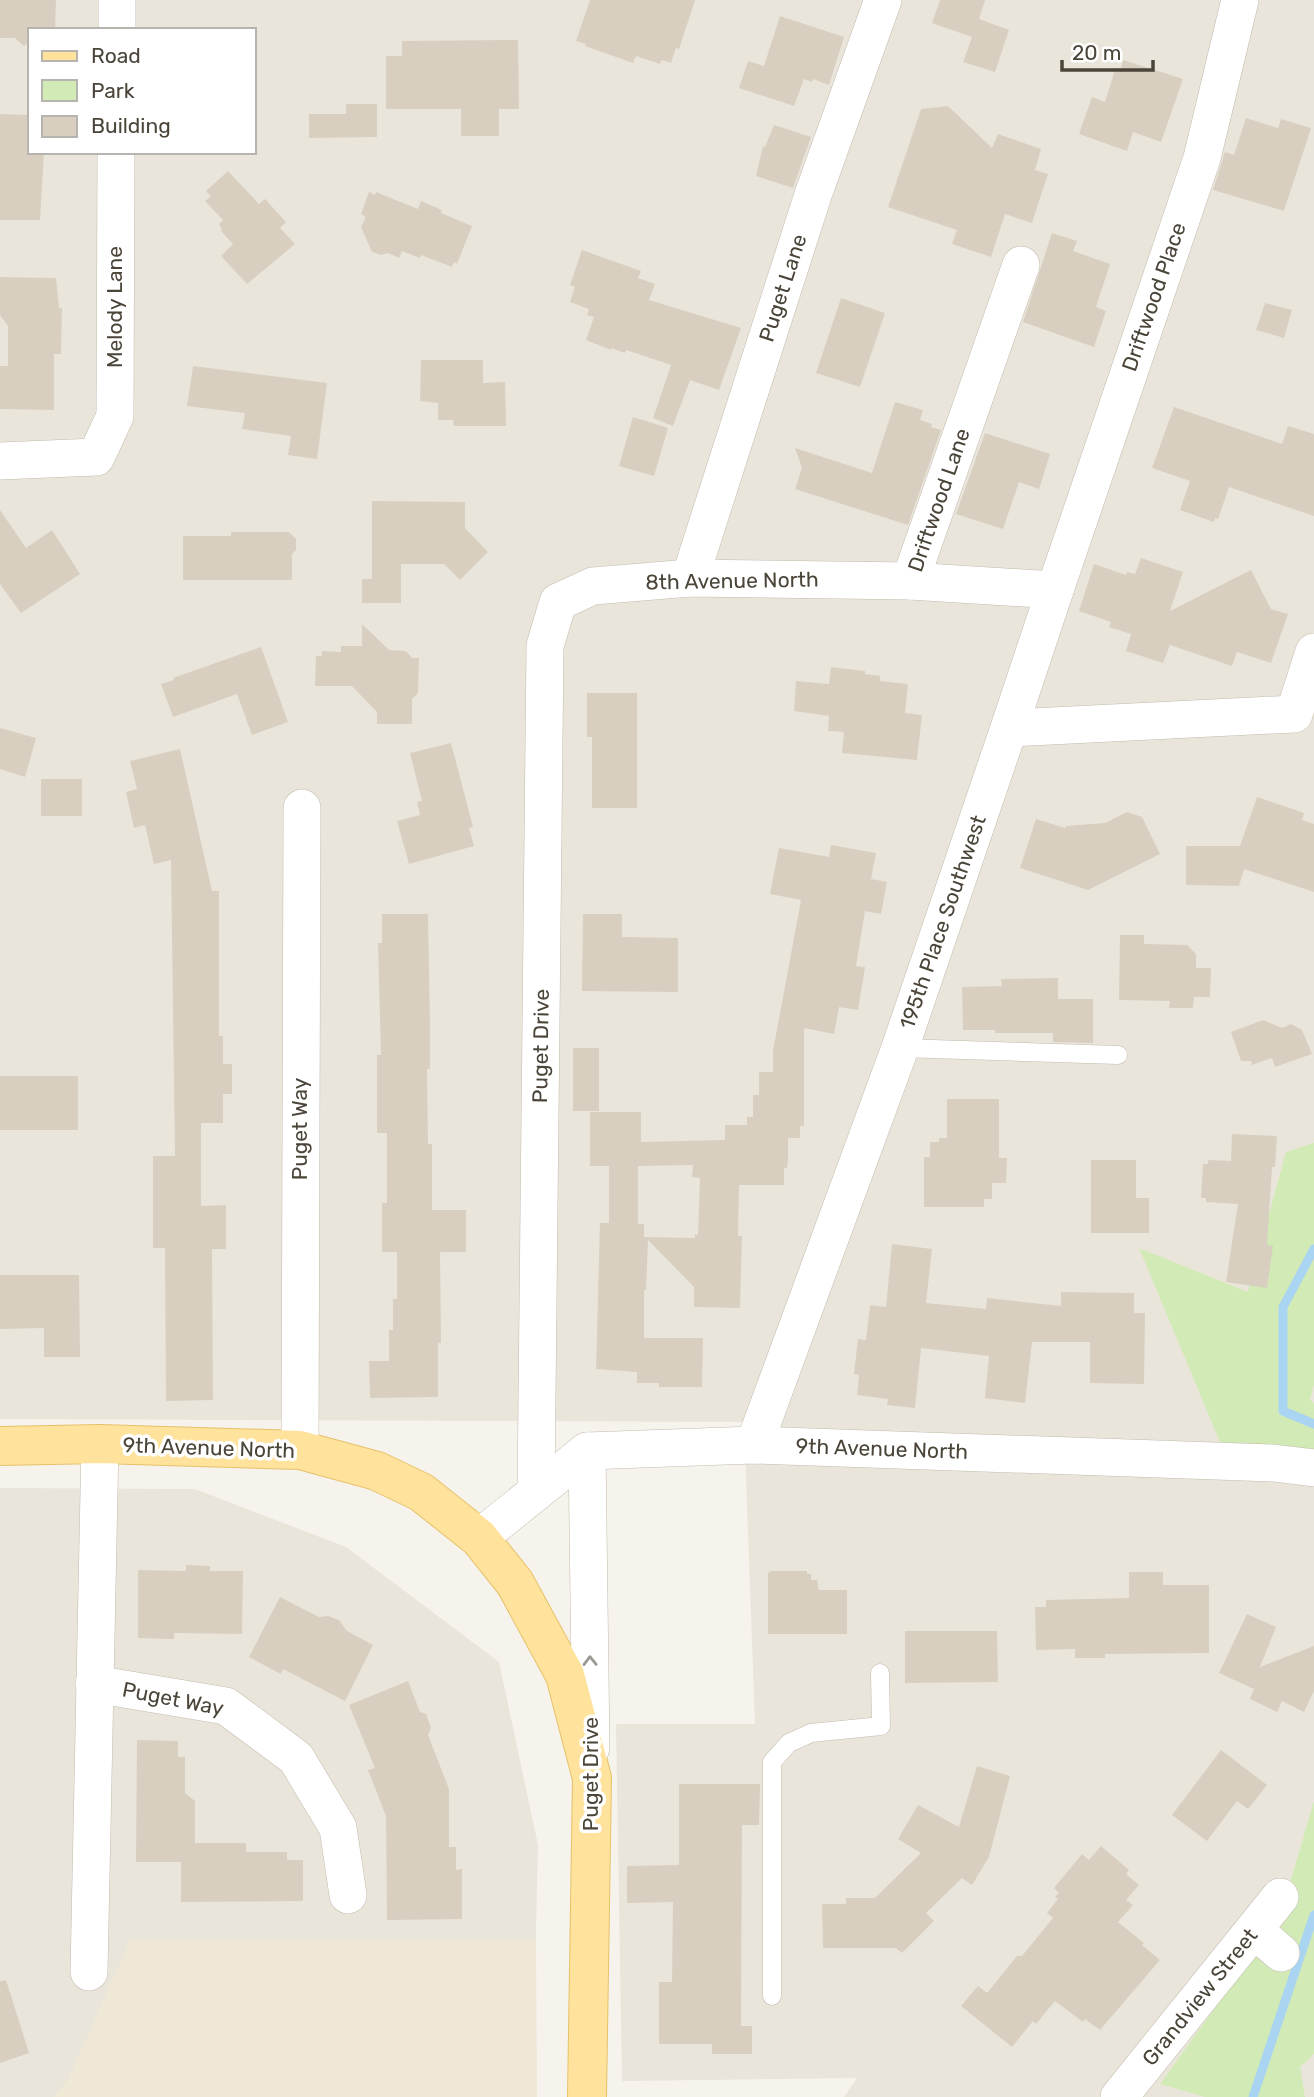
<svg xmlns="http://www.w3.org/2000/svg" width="1314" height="2097" viewBox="0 0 1314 2097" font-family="Rubik,sans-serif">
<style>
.residential{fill:#eae5da;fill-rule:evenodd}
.education{fill:#efe8d6}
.green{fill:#d2eab5}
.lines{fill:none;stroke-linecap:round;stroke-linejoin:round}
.stream{stroke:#a9d4f2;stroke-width:9}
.building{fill:#d8cfc1;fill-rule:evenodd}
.lane-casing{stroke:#c2bbae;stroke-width:19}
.street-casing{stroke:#c2bbae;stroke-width:38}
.primary-casing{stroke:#e6c16a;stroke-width:40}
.lane{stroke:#fff;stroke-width:18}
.street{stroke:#fff;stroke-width:37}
.primary{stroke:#ffe39c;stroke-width:38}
.oneway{stroke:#9c9892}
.labels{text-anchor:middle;stroke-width:7;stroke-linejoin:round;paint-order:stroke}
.street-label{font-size:21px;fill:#4b4439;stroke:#fff}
</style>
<rect width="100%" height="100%" fill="#f6f3ec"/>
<g class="residential">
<path d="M0,0h1314v2097h-470l13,-19 -235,3 -6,-357h139l-11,-302 -744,-3zM30,30h224v122h-224z"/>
<polygon points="0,1488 195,1489 346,1547 499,1662 538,1845 532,2097 0,2097"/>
</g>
<polygon class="education" points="536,1939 537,2097 54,2097 68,2080 130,1940"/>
<g class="green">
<polygon points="1314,1143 1314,1384 1310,1400 1314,1403 1314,1458 1225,1454 1139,1248 1248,1292 1286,1152"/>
<polygon points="1314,1801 1314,2054 1300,2067 1305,2097 1205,2097 1160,2084 1280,1918"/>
</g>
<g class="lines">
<g class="stream">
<polyline points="1314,1249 1283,1307 1283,1411 1314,1424"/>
<polyline points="1253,2097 1314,1915"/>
</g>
</g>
<g class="building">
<polygon points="0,0 56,0 55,30 30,30 30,40 24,46 15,38 0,38"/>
<polygon points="590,0 695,0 679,49 676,48 671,63 662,60 660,64 636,56 633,63 585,46 586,44 576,41"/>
<polygon points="940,0 985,0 979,19 1009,30 995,72 963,62 972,37 932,23"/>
<polygon points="780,16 844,37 829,85 813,79 812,82 804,79 794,106 739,88 748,61 764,66"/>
<polygon points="518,40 519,109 499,109 499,136 461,136 461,109 386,109 386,56 402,56 402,41"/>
<polygon points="1123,60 1183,79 1161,142 1133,132 1127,151 1079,134 1092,97 1105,102 1115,70 1120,72"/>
<polygon points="346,104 377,104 377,137 309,138 309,114 346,114"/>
<polygon points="948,106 992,148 998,134 1041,149 1035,170 1048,174 1032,223 1005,214 991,257 952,244 957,230 888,207 921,109"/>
<polygon points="0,114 30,115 30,152 44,152 40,220 0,220"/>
<polygon points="1246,118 1278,128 1281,119 1311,128 1284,211 1213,190 1225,152 1234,155"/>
<polygon points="774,125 811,137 793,188 756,176 763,146 765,147"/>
<polygon points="228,171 259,204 265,199 286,222 280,228 295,244 247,284 221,256 233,244 221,231 222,229 219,224 223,220 205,201 211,196 206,191"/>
<polygon points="369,192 375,195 376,192 418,209 421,201 442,210 441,213 472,226 457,264 454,262 452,267 421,255 420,258 402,251 399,258 388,253 381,255 372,252 361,227 366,217 361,214"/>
<polygon points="1052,233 1077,241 1073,251 1110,264 1096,307 1106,311 1094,347 1023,322"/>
<polygon points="582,250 641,271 638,278 655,284 649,300 741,328 719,390 690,380 673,426 653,418 671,365 626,350 625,353 612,348 611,350 586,340 594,317 587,315 589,309 570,302 575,287 570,285"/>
<polygon points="0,277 56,278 59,308 62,308 61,354 54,354 54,410 0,409 0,366 8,366 8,326 0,315"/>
<polygon points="841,298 885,313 860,387 816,373"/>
<polygon points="1265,303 1292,310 1284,338 1256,330"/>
<polygon points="421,360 483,360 483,383 505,382 506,426 454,426 453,420 438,420 438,403 420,401"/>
<polygon points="193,366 327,383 317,459 288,455 291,436 242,429 245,413 187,406"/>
<polygon points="895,402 923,410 920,420 932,424 931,427 941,430 908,525 795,489 802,468 795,448 872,473"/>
<polygon points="1174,407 1282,444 1288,426 1314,434 1314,516 1229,487 1218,519 1215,518 1214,522 1180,510 1190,481 1152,468"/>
<polygon points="633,417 668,428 654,476 619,466"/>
<polygon points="985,433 1050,454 1039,489 1019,482 1003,529 956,514"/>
<polygon points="372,501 465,502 465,528 488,552 460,580 444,564 401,564 401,603 362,603 362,579 372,579"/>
<polygon points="0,510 26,548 52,530 80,574 21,613 0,584"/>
<polygon points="231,532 289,532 296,539 296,550 292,554 292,580 183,580 183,536 231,536"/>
<polygon points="1141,558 1183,572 1170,611 1251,570 1271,609 1288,614 1271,663 1237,652 1232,666 1170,645 1163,663 1126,651 1131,634 1109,627 1111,622 1079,611 1094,564 1126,575 1127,572 1135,574"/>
<polygon points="362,624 389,650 406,651 412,658 419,658 418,693 412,699 412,724 377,724 377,712 352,686 315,686 316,656 322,656 322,651 341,652 341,646 362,646"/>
<polygon points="261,647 288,722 252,735 237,694 173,717 161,684 174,680 173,678"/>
<polygon points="831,667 865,671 865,674 880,676 880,681 908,684 905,713 922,715 917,760 842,753 844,732 828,731 829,716 794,711 796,681 829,684"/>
<polygon points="587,693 637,693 637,808 592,808 592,737 587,737"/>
<polygon points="0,728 36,738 25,777 0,769"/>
<polygon points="451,743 473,827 469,828 474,846 409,864 397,821 420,815 417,802 422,801 410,753"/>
<polygon points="180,749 212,891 219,891 219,1036 223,1036 223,1064 232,1064 232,1094 223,1094 223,1123 201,1123 201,1206 226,1205 226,1249 212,1249 213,1400 166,1401 165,1248 153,1248 153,1156 175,1156 171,860 154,864 145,825 134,828 126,792 137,789 130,761"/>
<rect x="41" y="779" width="41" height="37"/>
<polygon points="1257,797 1304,813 1302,820 1314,824 1314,892 1244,869 1239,886 1186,885 1186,846 1240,846"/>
<polygon points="1127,812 1142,817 1160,854 1088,890 1020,868 1036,819 1065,828 1066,826 1105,823"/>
<path d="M831,845l45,8 -5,26 16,3 -6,32 -16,-3 -9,55 9,1 -7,43 -19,-3 -5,27 -30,-6v98h-4v12h-12v22l-1,8h-3v17h-45l-1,51h4l-2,72 -46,-1v-20l-46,-47 -2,50h-2v48h59l-1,49h-43v-4h-22v-11l-41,-3 4,-146h9v-57h-19v-54h51v30l84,-2v-15h22v-8h6v-22h6v-23h14v-21l28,-151 -31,-6 9,-46 50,9zM693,1165l-1,12 8,1 -2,57 -3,-1v4l-51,-1v-13h-6v-58z"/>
<polygon points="382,914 428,914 430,1023 430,1069 427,1069 428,1144 432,1144 432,1210 466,1210 466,1252 440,1252 441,1343 438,1343 438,1397 370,1398 369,1361 389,1361 389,1330 393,1330 393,1299 397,1299 397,1252 382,1252 382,1203 387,1203 387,1133 377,1133 377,1055 381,1055 378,943 382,943"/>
<polygon points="583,914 622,914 622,937 678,938 678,992 582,991"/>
<polygon points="1120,935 1144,935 1144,944 1187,945 1196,954 1196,968 1211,968 1210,997 1194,997 1193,1008 1169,1008 1170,1001 1119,1000"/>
<polygon points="1058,978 1058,999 1093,999 1093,1043 1053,1042 1053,1033 995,1033 995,1030 963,1030 962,987 1002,986 1001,979"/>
<polygon points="1263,1020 1282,1028 1291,1024 1302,1030 1312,1054 1275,1067 1272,1058 1252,1065 1251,1061 1241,1061 1231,1032"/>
<rect x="573" y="1048" width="26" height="63"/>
<rect x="0" y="1076" width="78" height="54"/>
<polygon points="947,1099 999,1099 999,1158 1007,1158 1006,1183 992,1183 992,1199 984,1199 984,1207 924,1207 924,1157 930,1157 930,1142 939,1142 939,1138 947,1138"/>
<polygon points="1232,1134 1277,1136 1275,1167 1272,1167 1267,1245 1273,1246 1267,1288 1226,1282 1238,1204 1206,1202 1206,1198 1201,1198 1203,1164 1208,1164 1208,1160 1231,1161"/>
<polygon points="1091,1160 1136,1160 1136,1198 1149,1198 1149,1233 1091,1233"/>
<polygon points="892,1244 932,1249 926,1303 986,1309 987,1298 1061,1306 1061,1292 1134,1293 1134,1313 1145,1313 1144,1384 1090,1383 1090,1342 1032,1342 1025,1403 985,1398 989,1356 921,1348 915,1408 887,1405 888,1399 857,1395 859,1375 854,1374 858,1339 866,1340 870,1305 886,1307"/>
<polygon points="0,1275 79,1275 80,1357 44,1357 44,1328 0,1329"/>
<polygon points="186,1565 210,1566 210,1571 243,1571 242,1634 174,1633 174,1639 138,1638 138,1570 186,1571"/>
<polygon points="771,1571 807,1571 807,1574 811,1574 811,1580 817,1580 819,1590 847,1590 847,1634 768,1634 768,1573"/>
<polygon points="1129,1572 1163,1572 1163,1585 1209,1585 1209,1653 1105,1654 1105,1658 1075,1658 1075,1649 1036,1650 1035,1607 1046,1607 1046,1600 1129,1598"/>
<polygon points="280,1597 319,1617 328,1616 339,1620 347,1631 373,1645 345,1701 283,1669 281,1674 249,1657"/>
<polygon points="1247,1614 1276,1627 1260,1667 1314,1646 1314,1691 1304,1712 1282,1701 1277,1712 1250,1699 1254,1689 1219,1673"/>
<polygon points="905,1631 997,1631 998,1682 905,1683"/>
<polygon points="408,1681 420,1712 426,1714 431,1728 428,1735 449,1789 449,1847 456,1847 456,1870 462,1869 462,1919 387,1920 386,1816 368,1770 375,1768 349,1705"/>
<polygon points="137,1740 178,1741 178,1757 185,1757 185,1793 195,1801 195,1843 246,1843 246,1852 287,1852 287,1860 303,1860 303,1901 181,1902 181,1862 136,1862"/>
<polygon points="1221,1750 1267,1785 1248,1809 1237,1801 1207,1841 1172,1815"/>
<polygon points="977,1766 1010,1776 989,1857 972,1885 962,1878 926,1913 934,1921 902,1953 896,1948 823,1948 822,1904 846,1904 846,1898 875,1898 921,1853 898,1839 918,1805 959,1827"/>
<polygon points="679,1784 760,1784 759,1825 742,1825 741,2026 752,2026 752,2054 712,2054 712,2044 659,2044 659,1982 672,1982 673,1902 627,1903 627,1866 679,1865"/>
<polygon points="1101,1846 1129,1870 1126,1874 1139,1885 1126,1900 1133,1905 1118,1922 1144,1943 1142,1945 1160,1960 1100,2030 1085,2019 1083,2022 1055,2001 1036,2024 1033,2021 1012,2047 961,2006 978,1986 987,1993 1017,1956 1022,1956 1053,1918 1047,1913 1058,1899 1055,1897 1059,1893 1054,1888 1082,1854 1089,1860"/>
<polygon points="6,1980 29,2053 0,2063 0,1981"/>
</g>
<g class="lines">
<g class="lane-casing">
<g id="lane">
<polyline points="900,1048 1118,1055"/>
<polyline points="772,1996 772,1762 789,1743 811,1733 881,1726 880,1673"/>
</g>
</g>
<g class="street-casing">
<g id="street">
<polyline points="117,30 117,0"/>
<polyline points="0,461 96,457 115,416 116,152"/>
<polyline points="690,578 813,195 883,0"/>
<polyline points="910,581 1021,265"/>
<polyline points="1055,590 1202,158 1240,0"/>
<polyline points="754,1445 900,1048 1009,728 1294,714 1314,652"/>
<polyline points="300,1450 302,808"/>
<polyline points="587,1451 591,1748"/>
<polyline points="536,1492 545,646 558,602 593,586 690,578 910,581 1055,590 1009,728"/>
<polyline points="479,1538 587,1451 754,1445 1273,1463 1314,1468"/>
<polyline points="94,1684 226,1706 296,1758 338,1828 348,1895"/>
<polyline points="1254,1930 1281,1953"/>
<polyline points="89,1972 100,1444"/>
<polyline points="1119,2097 1280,1897"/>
</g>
</g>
<g class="primary-casing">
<polyline id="primary" points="0,1446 100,1444 300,1450 377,1471 421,1492 479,1538 515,1583 565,1675 592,1778 587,2097"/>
</g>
<use href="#lane" class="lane"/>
<use href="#street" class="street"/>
<use href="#primary" class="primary"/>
</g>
<defs><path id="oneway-chevron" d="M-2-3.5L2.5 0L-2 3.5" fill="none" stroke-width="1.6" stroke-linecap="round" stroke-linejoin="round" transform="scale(1.75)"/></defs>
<use class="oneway" href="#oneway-chevron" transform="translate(590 1661) rotate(-91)"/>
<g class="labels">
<g class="street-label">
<text transform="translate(783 288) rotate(-72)" y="7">Puget Lane</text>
<text transform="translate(1154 297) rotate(-71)" y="7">Driftwood Place</text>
<text transform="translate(115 307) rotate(-90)" y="7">Melody Lane</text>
<text transform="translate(939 500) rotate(-71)" y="7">Driftwood Lane</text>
<text transform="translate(732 581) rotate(-1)" y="7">8th Avenue North</text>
<text transform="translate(943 922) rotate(-71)" y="7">195th Place Southwest</text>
<text transform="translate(541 1046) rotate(-89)" y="7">Puget Drive</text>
<text transform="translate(300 1129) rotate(-90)" y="7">Puget Way</text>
<text transform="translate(209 1448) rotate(2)" y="7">9th Avenue North</text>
<text transform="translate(882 1449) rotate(2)" y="7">9th Avenue North</text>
<text transform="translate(173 1699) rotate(11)" y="7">Puget Way</text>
<text transform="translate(591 1774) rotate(-90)" y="7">Puget Drive</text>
<text transform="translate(1200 1997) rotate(-51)" y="7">Grandview Street</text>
</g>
</g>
<rect x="28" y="28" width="228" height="126" fill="#ffffff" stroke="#b7b4b0" stroke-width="2"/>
<rect x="42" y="51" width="35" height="10" fill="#ffe39c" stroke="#b7b4b0" stroke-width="2"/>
<text x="91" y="63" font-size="21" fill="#4b4439">Road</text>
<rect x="42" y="80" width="35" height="21" fill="#d2eab5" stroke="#b7b4b0" stroke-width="2"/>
<text x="91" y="98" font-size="21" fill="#4b4439">Park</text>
<rect x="42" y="116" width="35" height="21" fill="#d8cfc1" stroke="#b7b4b0" stroke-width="2"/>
<text x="91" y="133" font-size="21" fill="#4b4439">Building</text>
<path d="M1062 60v10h91v-10" fill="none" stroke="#4b4439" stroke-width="3.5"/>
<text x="1072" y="60" font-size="21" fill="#4b4439" stroke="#ffffff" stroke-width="5" paint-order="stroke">20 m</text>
</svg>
